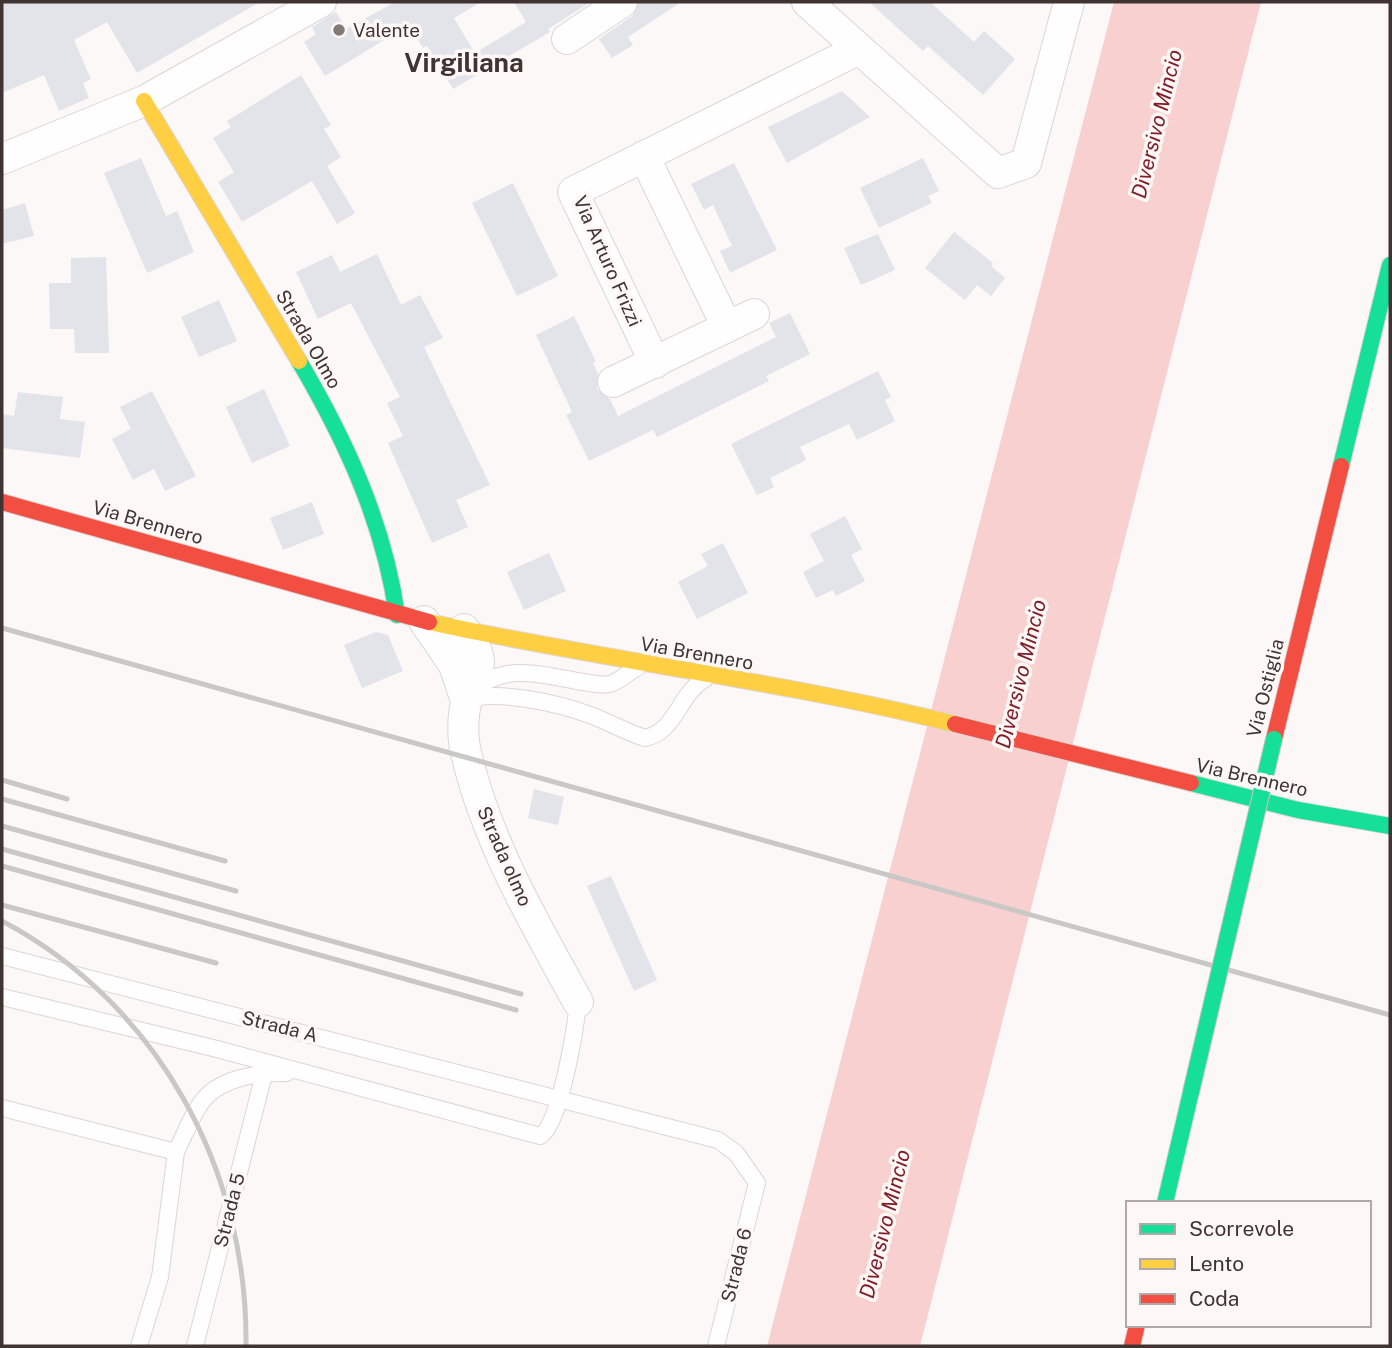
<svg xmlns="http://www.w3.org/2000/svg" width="1392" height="1348" viewBox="0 0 1392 1348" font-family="'Public Sans',sans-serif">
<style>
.water{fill:#f7d0cf}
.building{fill:#e3e4e9}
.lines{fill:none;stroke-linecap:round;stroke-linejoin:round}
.lane-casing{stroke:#ddd5d4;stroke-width:18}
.street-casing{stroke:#ddd5d4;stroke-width:32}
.fast-casing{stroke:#ddd5d4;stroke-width:18}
.slow-casing{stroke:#ddd5d4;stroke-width:18}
.jam-casing{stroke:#ddd5d4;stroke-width:18}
.lane{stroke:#fffefe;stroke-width:16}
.street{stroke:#fffefe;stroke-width:30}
.fast{stroke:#16e098;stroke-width:16}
.slow{stroke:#ffcf43;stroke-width:16}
.jam{stroke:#f24e42;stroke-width:16}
.rail{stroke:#c9c8c7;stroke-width:5}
.fast-bridge-casing{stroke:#cdc3c2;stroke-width:18;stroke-linecap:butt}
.fast-bridge{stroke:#16e098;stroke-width:16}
.poi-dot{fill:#827978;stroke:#fdf7f6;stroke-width:2.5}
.labels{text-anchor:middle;stroke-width:7;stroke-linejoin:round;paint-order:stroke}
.poi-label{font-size:19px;fill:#403433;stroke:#fdf7f6;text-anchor:start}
.street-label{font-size:19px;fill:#403433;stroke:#fdf7f6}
.water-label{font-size:21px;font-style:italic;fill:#811e28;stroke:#fdf7f6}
.district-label{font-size:26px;font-weight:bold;fill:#403433;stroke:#fdf7f6}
</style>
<rect width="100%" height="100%" fill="#fcf8f7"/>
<polygon class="water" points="1114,2 1261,2 920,1346 767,1346"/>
<g class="building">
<polygon points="2,2 260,2 137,73 107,22 74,40 91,79 83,83 89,98 59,111 44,75 2,93"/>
<polygon points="395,2 481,2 454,18 475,53 526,22 514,2 591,2 548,29 550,32 453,89 427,46 423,48 409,25 325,76 304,42 316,34 312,27 336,12 346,29"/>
<polygon points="639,2 681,2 628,37 633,45 612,58 599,39 632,16"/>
<polygon points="869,2 930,2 974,42 984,31 1015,59 983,95 928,46 923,51"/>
<polygon points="301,75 331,125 324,129 341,157 327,166 355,213 337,224 312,181 242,222 218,182 234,172 213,138 231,127 227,121"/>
<polygon points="842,91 870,117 787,163 768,127"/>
<polygon points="141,158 166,216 177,211 194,252 147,273 104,173"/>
<polygon points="923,158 939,191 928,196 932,203 879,228 860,188"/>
<polygon points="734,163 777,250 730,273 720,251 732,246 713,205 704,210 691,184"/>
<polygon points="513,183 558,276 517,296 472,203"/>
<polygon points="25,203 34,236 2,244 2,210"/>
<polygon points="954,232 993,263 991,266 1005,278 991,296 977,285 965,300 925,268"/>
<polygon points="878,234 895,270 861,285 844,248"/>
<polygon points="377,254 401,305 420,295 443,338 424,347 490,485 456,500 468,527 432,543 388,443 403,436 387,403 400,397 351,303 318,319 296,272 332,255 340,272"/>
<polygon points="106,257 109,353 75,353 74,329 50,329 49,283 71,283 71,258"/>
<polygon points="219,300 237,341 199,357 181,317"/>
<polygon points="790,313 810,354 766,376 769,381 657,437 653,430 589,461 566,415 572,412 536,335 574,316 596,362 593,363 598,374 597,389 610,399 618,416 776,337 769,323"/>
<polygon points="878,371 891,397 885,400 895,421 857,440 849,424 800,447 806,460 770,478 774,487 757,495 731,444"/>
<polygon points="264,389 290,446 252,463 226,407"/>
<polygon points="152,391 196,476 165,491 154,469 133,480 112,439 131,429 120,407"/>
<polygon points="18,392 63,397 60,419 85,422 80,458 2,448 2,414 14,416"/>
<polygon points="312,502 324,534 283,550 270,518"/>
<polygon points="845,516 862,549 851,555 865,581 836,596 833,590 816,598 803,572 824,561 810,534"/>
<polygon points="723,543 748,593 697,619 678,582 708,566 701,554"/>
<polygon points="549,553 566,591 524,610 507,572"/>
<polygon points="376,632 388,635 403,671 362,688 344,645"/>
<polygon points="534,789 564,797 558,825 528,818"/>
<polygon points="611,876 657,980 634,991 587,886"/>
</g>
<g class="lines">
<g class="lane-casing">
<g id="lane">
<path d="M475,691c28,-30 72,-15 108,-9 8,1 18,4 26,2 11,-2 18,-12 28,-16"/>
<path d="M466,701c27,-13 95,3 124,14 19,7 36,17 55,23 32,-7 34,-45 60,-59"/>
<polyline points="2,956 718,1140 736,1153 757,1183 716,1346"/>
<path d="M2,997l215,52 323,87c20,-9 36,-111 38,-134"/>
<path d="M2,1108l174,44c8,-16 15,-35 25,-49 17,-25 58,-31 86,-30"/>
<polyline points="139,1346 160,1277 176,1152"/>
<polyline points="195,1346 264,1074"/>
</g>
</g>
<g class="street-casing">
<g id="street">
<polyline points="807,2 998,173 1026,163 1069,2"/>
<polyline points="567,39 622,2"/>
<polyline points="2,159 144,101 321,2"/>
<polyline points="727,327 754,314"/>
<polyline points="655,363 573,192 859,49"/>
<polyline points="613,382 727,327 644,156"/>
<polyline points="424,621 454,665 466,701"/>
<path d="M464,629c7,10 15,22 15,34 -1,12 -9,25 -12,36 -5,18 -5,40 0,58 21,87 68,167 111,245"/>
</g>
</g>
<g class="fast-casing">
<g id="fast">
<path d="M299,361c47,80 85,162 98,254"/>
<polyline points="1341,466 1390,265"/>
<polyline points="1191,783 1298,810 1390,826"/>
<polyline points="1165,1203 1191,1092"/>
</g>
</g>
<g class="slow-casing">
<g id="slow">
<polyline points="144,101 299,361"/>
<path d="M429,622c174,38 353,59 526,102"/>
</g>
</g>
<g class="jam-casing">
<g id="jam">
<polyline points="2,502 429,622"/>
<polyline points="955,724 1191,783"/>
<polyline points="1274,739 1341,466"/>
<polyline points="1132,1346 1137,1325"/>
</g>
</g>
<use href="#lane" class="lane"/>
<use href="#street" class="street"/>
<use href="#fast" class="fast"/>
<use href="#slow" class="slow"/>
<use href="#jam" class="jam"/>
<g class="rail">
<polyline points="2,628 1390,1015"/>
<polyline points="2,780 67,799"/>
<polyline points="2,799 225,861"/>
<polyline points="2,826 236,891"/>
<polyline points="2,849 521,994"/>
<polyline points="2,866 516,1010"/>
<polyline points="2,905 216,963"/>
<path d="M2,921c157,83 246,250 244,425"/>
</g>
<g class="fast-bridge-casing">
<polyline id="fast-bridge" points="1191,1092 1274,739"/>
</g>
<use href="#fast-bridge" class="fast-bridge"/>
</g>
<circle class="poi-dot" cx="339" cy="30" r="7"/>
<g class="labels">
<g class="poi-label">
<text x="353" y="37">Valente</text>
</g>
<g class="street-label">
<text transform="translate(608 261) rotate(66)" y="7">Via Arturo Frizzi</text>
<text transform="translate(309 339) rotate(60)" y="7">Strada Olmo</text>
<text transform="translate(148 522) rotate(16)" y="7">Via Brennero</text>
<text transform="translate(697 653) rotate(10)" y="7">Via Brennero</text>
<text transform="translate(1265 688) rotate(-76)" y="7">Via Ostiglia</text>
<text transform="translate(1252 777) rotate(13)" y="7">Via Brennero</text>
<text transform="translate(505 856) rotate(66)" y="7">Strada olmo</text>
<text transform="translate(280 1026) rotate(14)" y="7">Strada A</text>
<text transform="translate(229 1210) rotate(-76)" y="7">Strada 5</text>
<text transform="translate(736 1265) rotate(-76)" y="7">Strada 6</text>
</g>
<g class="water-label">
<text transform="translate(1157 124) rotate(-76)" y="7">Diversivo Mincio</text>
<text transform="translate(1021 674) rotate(-76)" y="7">Diversivo Mincio</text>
<text transform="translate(885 1224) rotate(-76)" y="7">Diversivo Mincio</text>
</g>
<g class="district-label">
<text x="464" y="72">Virgiliana</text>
</g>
</g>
<rect width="1392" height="1348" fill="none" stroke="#403433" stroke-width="7"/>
<rect x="1126" y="1201" width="245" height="126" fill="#fdf7f6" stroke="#b1a9a8" stroke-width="2"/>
<rect x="1140" y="1224" width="35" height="10" fill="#16e098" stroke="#b1a9a8" stroke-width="2"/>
<text x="1189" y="1236" font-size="21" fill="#403433">Scorrevole</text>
<rect x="1140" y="1259" width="35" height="10" fill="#ffcf43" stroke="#b1a9a8" stroke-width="2"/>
<text x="1189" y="1271" font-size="21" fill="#403433">Lento</text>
<rect x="1140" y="1294" width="35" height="10" fill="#f24e42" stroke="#b1a9a8" stroke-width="2"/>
<text x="1189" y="1306" font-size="21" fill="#403433">Coda</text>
</svg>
